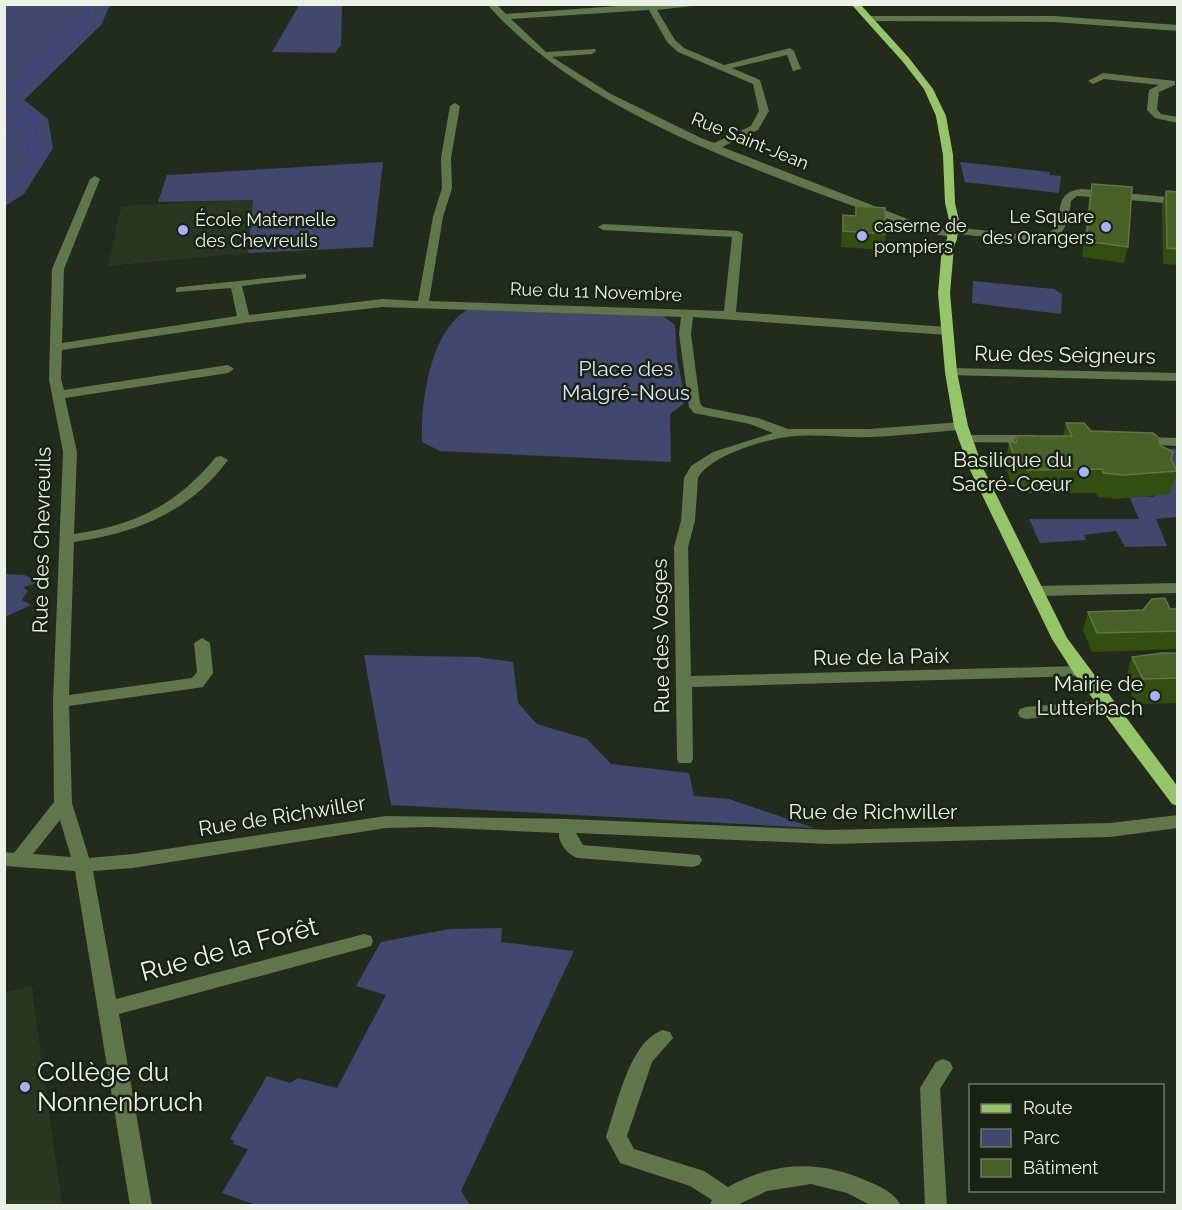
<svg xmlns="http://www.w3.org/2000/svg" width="1182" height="1210" viewBox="0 0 1182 1210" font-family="Raleway,sans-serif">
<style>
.built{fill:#2a3620}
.green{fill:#42476d}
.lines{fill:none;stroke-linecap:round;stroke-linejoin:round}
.stream{stroke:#3e447f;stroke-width:4}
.minor{fill:#5f774b;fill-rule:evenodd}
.major{fill:#94c668;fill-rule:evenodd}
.wall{fill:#334f10}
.building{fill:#476127;stroke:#607745;stroke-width:1.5}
.poi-dot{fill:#a6b1fc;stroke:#1a2213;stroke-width:2}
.labels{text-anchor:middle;stroke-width:5;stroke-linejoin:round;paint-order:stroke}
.far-street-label{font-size:18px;fill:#ebf1e6;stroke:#1a2213}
.far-poi-label{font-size:18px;fill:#ebf1e6;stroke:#1a2213;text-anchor:start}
.street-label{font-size:21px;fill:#ebf1e6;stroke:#1a2213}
.park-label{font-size:21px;fill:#e0e3f6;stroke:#1a2213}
.poi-label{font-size:21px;fill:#ebf1e6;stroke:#1a2213;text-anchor:end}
.near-street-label{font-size:26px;fill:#ebf1e6;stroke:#1a2213}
.near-poi-label{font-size:26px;fill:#ebf1e6;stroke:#1a2213;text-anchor:start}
</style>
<rect width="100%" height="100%" fill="#232c1c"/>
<g class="built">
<polygon points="253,200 248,253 108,266 121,206"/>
<polygon points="32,986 33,997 62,1205 5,1205 5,993"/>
</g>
<g class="green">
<polygon points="5,4 110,5 101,25 24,100 48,119 53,148 24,194 5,206"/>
<polygon points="299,5 342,5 341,45 335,53 272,52"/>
<polygon points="383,162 373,247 248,253 253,200 158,202 167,175"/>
<polygon points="960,162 1049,172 1050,175 1061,176 1059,193 965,182"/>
<polygon points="973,281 1054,289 1062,294 1061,314 972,303"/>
<path d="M468,309l195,7 12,9 2,34 9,43 -16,12 1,48 -231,-11 -18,-9c-1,-41 7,-109 46,-133z"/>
<polygon points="1124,446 1177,449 1177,517 1156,519 1167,546 1125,547 1116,531 1084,535 1086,540 1040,543 1029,519 1139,519 1129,496 1153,497 1165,474"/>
<polygon points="5,574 24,575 36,580 36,584 23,587 28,591 22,600 31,605 5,617"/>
<polygon points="364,655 477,657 513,662 518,703 537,724 587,739 611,764 689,773 694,796 729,799 814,828 391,805"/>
<polygon points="502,928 501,942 574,951 461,1191 470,1205 258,1206 222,1193 248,1149 233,1144 235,1141 230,1139 267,1076 290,1083 298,1078 337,1088 386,995 356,986 381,942 449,929"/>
</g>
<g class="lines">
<g class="stream">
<polyline points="4,97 43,59 81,30 88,16 86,4"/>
<polyline points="4,102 16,112 34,116"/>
<polyline points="4,132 34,116"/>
<polyline points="4,197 41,156 30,151 28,147 36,128 34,116"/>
</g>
<g class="minor">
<path d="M487,4h9l10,10 142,-10h62l-53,6 18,30 9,8 40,17 66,-17 4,3 7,18 -8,2 -6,-16 -55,13 28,12 9,31 -11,19 -36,17 209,81 18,2 5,-3 88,10 12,-8c10,-20 0,-37 28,-40l96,9v6l-101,-8 -6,5c-3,21 -5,36 -28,42l-85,-9 -5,3 -28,-4c-143,-56 -334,-110 -438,-229zM649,10l18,32 11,10 75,32 6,27 -8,15 -37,17 -13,-5 -90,-44 -59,-37 40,-3 4,-3 -1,-2 -49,3 -35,-33z"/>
<polygon points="869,16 1054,16 1178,25 1178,31 1054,22 866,21 865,19"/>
<polygon points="1103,73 1175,81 1175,85 1159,92 1157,109 1161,114 1178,117 1178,123 1155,118 1147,110 1149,90 1159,85 1104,79 1093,84 1088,81"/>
<path d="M455,103l5,3 -9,52 1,30 -9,29 -14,84 295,10 8,-74 -129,-7 -5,-3 5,-3 135,7 5,3 -7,78 211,15 6,4 -6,4 -254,-18 -2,17 9,69 3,4 55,11 30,11h82l91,-7 7,4 -7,4c-30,2 -61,6 -91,7 -27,1 -56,-4 -83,0 -24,3 -78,19 -89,41l-3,43 -7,26 3,129 390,-10 8,5 -8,5 -389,11 1,72 -2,4h-12l-2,-4 -3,-212 7,-26 3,-43 7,-12 22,-14 60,-19 -23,-9 -56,-11 -5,-6 -10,-73 2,-17 -299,-10 -138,16 -182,27 -1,29 3,11 164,-25 6,4 -6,4 -163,25 12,54 -3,82c62,-9 102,-29 142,-77l5,-1 7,4c-38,52 -92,73 -154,82l-5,153 123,-17 5,-6 -3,-29 8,-5 8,5 3,30 -10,14 -6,1 -128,18 3,97 17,55 44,-4 253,-38 182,3 262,11 280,-7 68,-8v13l-68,9 -280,7 -254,-11 7,12 116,10 3,5 -3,5 -6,2 -115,-9c-10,-3 -20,-15 -19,-25l-130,-6 -43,1 -253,40 -40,3 23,128 248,-65 7,2 2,5 -2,5 -7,2 -245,66 33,192h-22l-55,-335 -71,-5v-14l10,1 40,-51 -1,-100 10,-250 -14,-73 3,-110 38,-90 5,-3 5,3 -36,90 -2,74 175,-27 -6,-28 -55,4v-4l4,-1 126,-13v4l-4,1 -60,7 7,29 133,-16 36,2 15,-84 9,-29 -1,-30 9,-52zM60,820l11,37 -38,-3z"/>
<polygon points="951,368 1178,373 1178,381 947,375 947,369"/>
<polygon points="965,435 1034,435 1041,439 1034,443 960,442 958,439 960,436"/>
<polygon points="1142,437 1178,438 1178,446 1137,444 1135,441 1137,438"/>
<polygon points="1178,583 1178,593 1036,596 1029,591 1036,586"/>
<polygon points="1107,700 1113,702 1115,706 1113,710 1026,719 1020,717 1018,713 1020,709 1026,707"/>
<path d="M663,1030l7,2 3,6 -21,24 -25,74 7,13 70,22 24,16c46,-26 92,-27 139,-6 13,5 28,12 34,25h-29l-25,-13 -36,-9 -44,7 -32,15h-26l3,-6 -22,-14 -70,-23 -14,-26c11,-31 23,-96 57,-107z"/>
<polygon points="943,1059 950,1062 953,1068 940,1089 947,1206 925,1206 920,1088 936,1062"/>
</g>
<polygon class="major" points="851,4 860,4 909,58 933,89 946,116 953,155 955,203 959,220 957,239 954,247 950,293 957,372 968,426 983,468 1067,638 1178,787 1178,806 1172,804 1075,675 1052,639 969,468 954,426 945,372 938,293 942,247 947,239 949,220 945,203 943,155 936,116 924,89 903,62"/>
</g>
<g class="wall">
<polygon points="1092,184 1128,247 1124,263 1082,257 1089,199"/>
<polygon points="1166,191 1178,192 1178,265 1163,264 1162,206"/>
<polygon points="856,206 886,234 884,250 841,247 843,215 855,216"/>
<polygon points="1066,423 1091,431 1161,446 1171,460 1177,471 1170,494 1117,499 1098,497 1096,493 1022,493 1020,487 1013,487 1005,466 1009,442 1014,442 1015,436 1063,436"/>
<polygon points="1178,609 1178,649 1092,652 1083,630 1088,612"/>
<polygon points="1178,653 1178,703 1136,704 1125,681 1132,657"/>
</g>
<g class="building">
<polygon points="1092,184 1132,187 1128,247 1086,241"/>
<polygon points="1166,191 1178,192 1178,249 1167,248"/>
<polygon points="856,206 885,208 886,234 843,231 843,215 856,216"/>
<polygon points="1066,423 1084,423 1091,431 1153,433 1158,437 1161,446 1173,452 1171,459 1177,471 1123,475 1103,473 1102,469 1027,470 1025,464 1017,464 1009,442 1017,442 1015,436 1072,436"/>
<polygon points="1165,598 1170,609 1178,609 1178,631 1097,633 1088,612 1143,610 1152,599"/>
<polygon points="1162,653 1178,653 1178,678 1143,679 1132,657"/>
</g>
<g class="poi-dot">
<circle cx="1106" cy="227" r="6"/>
<circle cx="183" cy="230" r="6"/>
<circle cx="862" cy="236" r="6"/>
<circle cx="1084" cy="472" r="6"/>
<circle cx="1155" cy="696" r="6"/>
<circle cx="25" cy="1087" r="6"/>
</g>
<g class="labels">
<g class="far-street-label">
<text transform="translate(750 141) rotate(22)" y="6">Rue Saint-Jean</text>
<text transform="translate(596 292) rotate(2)" y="6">Rue du 11 Novembre</text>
</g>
<g class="far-poi-label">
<text x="1094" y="223" text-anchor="end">Le Square<tspan x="1094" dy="21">des Orangers</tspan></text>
<text x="195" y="226">École Maternelle<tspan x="195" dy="21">des Chevreuils</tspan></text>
<text x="874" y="232">caserne de<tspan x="874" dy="21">pompiers</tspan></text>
</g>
<g class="street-label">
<text transform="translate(1065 355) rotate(1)" y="7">Rue des Seigneurs</text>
<text transform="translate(42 540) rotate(-89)" y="7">Rue des Chevreuils</text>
<text transform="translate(661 636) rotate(-91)" y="7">Rue des Vosges</text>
<text transform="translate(881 657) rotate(-1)" y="7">Rue de la Paix</text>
<text x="873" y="819">Rue de Richwiller</text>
<text transform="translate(282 816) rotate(-9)" y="7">Rue de Richwiller</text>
</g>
<g class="park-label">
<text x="626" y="376">Place des<tspan x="626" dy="24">Malgré-Nous</tspan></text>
</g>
<g class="poi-label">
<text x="1072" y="467">Basilique du<tspan x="1072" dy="24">Sacré-Cœur</tspan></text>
<text x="1143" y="691">Mairie de<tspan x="1143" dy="24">Lutterbach</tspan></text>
</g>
<g class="near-street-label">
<text transform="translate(229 949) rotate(-15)" y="9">Rue de la Forêt</text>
</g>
<g class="near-poi-label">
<text x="37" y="1081">Collège du<tspan x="37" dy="30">Nonnenbruch</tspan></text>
</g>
</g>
<rect width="1182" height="1210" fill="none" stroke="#ebf1e6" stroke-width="12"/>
<rect x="969" y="1084" width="195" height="108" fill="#1a2213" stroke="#6e7567" stroke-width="1.5"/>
<rect x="981" y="1104" width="30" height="9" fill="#94c668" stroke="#6e7567" stroke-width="1.5"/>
<text x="1023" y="1114" font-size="18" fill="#ebf1e6">Route</text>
<rect x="981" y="1129" width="30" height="18" fill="#42476d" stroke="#6e7567" stroke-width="1.5"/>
<text x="1023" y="1144" font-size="18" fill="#ebf1e6">Parc</text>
<rect x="981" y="1159" width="30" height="18" fill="#476127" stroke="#6e7567" stroke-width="1.5"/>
<text x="1023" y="1174" font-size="18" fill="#ebf1e6">Bâtiment</text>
</svg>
